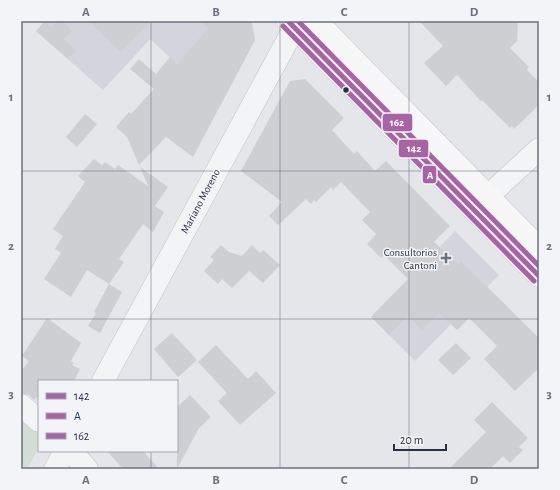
<svg xmlns="http://www.w3.org/2000/svg" width="560" height="490" viewBox="0 0 560 490" font-family="'Alegreya Sans',sans-serif">
<style>
.built{fill:#d2d5dc}
.green{fill:#d4ddd4}
.building{fill:#cecfd3}
.lines{fill:none;stroke-linecap:round;stroke-linejoin:round}
.minor-casing{stroke:#c2c4c7;stroke-width:23}
.major-casing{stroke:#c0c3c7;stroke-width:23}
.minor{stroke:#f3f4f6;stroke-width:22}
.major{stroke:#f7f7f7;stroke-width:22}
.bus-1-casing{stroke:#f2f4f8;stroke-width:8}
.bus-2-casing{stroke:#f2f4f8;stroke-width:8}
.bus-3-casing{stroke:#f2f4f8;stroke-width:8}
.bus-1{stroke:#a863a4;stroke-width:5}
.bus-2{stroke:#a863a5;stroke-width:5}
.bus-3{stroke:#a863a4;stroke-width:5}
.grid{fill:none;stroke:#6b707d;stroke-width:1;stroke-opacity:0.55}
.bus-dot{fill:#2a3143;stroke:#f2f4f8;stroke-width:1.5}
.poi-dot{fill:#6b707d;stroke:#f2f4f8;stroke-width:1.5}
.labels{text-anchor:middle;stroke-width:3;stroke-linejoin:round;paint-order:stroke}
.street-label{font-size:11px;fill:#2a3143;stroke:#f2f4f8}
.poi-label{font-size:11px;fill:#2a3143;stroke:#f2f4f8;text-anchor:end}
.line-badge{stroke:#f2f4f8;stroke-width:1.5}
.badge-label{font-size:11px;text-anchor:middle;font-weight:bold;fill:#fff}
.neatline{fill:none;stroke:#6b707d;stroke-width:1.5}
.grid-label{font-size:13px;text-anchor:middle;font-weight:bold;fill:#6b707d}
</style>
<rect width="100%" height="100%" fill="#e4e6e9"/>
<g class="built">
<polygon points="46,21 248,21 252,24 255,40 219,108 189,89 187,73 150,39 103,90 36,31"/>
<polygon points="455,231 499,275 415,361 371,317"/>
</g>
<polygon class="green" points="21,413 39,430 39,448 27,469 21,464"/>
<g class="building">
<polygon points="45,21 51,27 57,21 63,21 72,31 64,39 75,51 68,59 36,31"/>
<polygon points="89,21 152,21 121,52"/>
<polygon points="200,21 251,21 255,40 193,157 166,137 139,165 127,137 116,127 129,112 131,114 154,89 130,69 139,59 156,74 170,57 177,64 208,29"/>
<polygon points="419,21 518,21 517,41 510,48 529,67 527,70 539,82 539,105 514,129 512,126 510,128 482,100 481,101 457,75 446,86 424,63 443,46"/>
<polygon points="305,79 344,118 332,130 354,154 357,151 375,171 386,161 450,226 434,242 458,264 461,261 539,338 539,368 515,391 484,359 497,346 469,318 457,330 439,313 422,330 408,316 389,335 371,317 408,279 384,255 381,258 367,244 376,234 362,220 370,212 341,182 333,190 331,187 316,202 314,200 311,204 306,199 278,225 269,216 282,202 241,171 290,81"/>
<polygon points="85,114 97,124 77,147 66,137"/>
<polygon points="94,159 102,165 105,162 115,169 118,165 148,186 140,167 168,187 155,206 164,212 153,232 143,224 119,259 124,262 109,284 87,270 71,297 44,279 61,253 55,249 63,236 53,229 85,182 78,176"/>
<polygon points="221,245 229,252 242,256 252,245 260,253 263,250 280,265 263,283 249,271 232,288 222,279 218,284 204,271 214,260 210,257"/>
<polygon points="109,284 122,292 100,333 88,326 96,313 94,312"/>
<polygon points="47,318 81,343 71,361 74,363 72,365 80,369 74,381 39,381 39,395 34,400 29,395 21,393 21,371 29,361 22,356"/>
<polygon points="172,333 197,360 178,377 154,349"/>
<polygon points="456,343 471,358 453,375 438,360"/>
<polygon points="216,345 248,379 256,371 276,393 240,425 218,401 227,393 198,362"/>
<polygon points="190,395 211,417 199,428 177,469 177,407"/>
<polygon points="492,402 528,438 519,447 523,450 510,463 503,456 490,469 449,469 486,432 474,420"/>
<polygon points="107,451 143,451 159,469 123,469"/>
</g>
<g class="lines">
<g class="minor-casing">
<g id="minor">
<polyline points="474,209 539,149"/>
<polyline points="103,381 298,21"/>
<polyline points="21,405 39,421"/>
<polyline points="71,451 87,469"/>
<polyline points="55,469 65,451"/>
</g>
</g>
<g class="major-casing">
<g id="major">
<polyline points="288,21 539,276"/>
<polyline points="316,21 539,248"/>
</g>
</g>
<use href="#minor" class="minor"/>
<use href="#major" class="major"/>
<g class="bus-1-casing">
<polyline id="bus-1" points="288,21 539,276"/>
</g>
<g class="bus-2-casing">
<polyline id="bus-2" points="283,26 534,281"/>
</g>
<g class="bus-3-casing">
<polyline id="bus-3" points="298,21 539,266"/>
</g>
<use href="#bus-1" class="bus-1"/>
<use href="#bus-2" class="bus-2"/>
<use href="#bus-3" class="bus-3"/>
</g>
<path class="grid" d="M151,21v360M280,21v448M409,21v448M21,171h518M21,319h518M151,451v18"/>
<circle class="bus-dot" cx="346" cy="90" r="3.5"/>
<path class="poi-dot" d="M444 252h4v4h4v4h-4v4h-4v-4h-4v-4h4z"/>
<g class="labels">
<g class="street-label">
<text transform="translate(200 201) rotate(-62)" y="4">Mariano Moreno</text>
</g>
<g class="poi-label">
<text x="437" y="256">Consultorios<tspan x="437" dy="13">Cantoni</tspan></text>
</g>
</g>
<g class="line-badge">
<rect x="382" y="113" width="31" height="19" rx="4" fill="#a863a4"/>
<rect x="398" y="139" width="31" height="19" rx="4" fill="#a863a4"/>
<rect x="422" y="165" width="15" height="19" rx="4" fill="#a863a5"/>
</g>
<g class="badge-label">
<text x="397" y="126">162</text>
<text x="414" y="152">142</text>
<text x="430" y="179">A</text>
</g>
<rect width="560" height="490" fill="none" stroke="#f2f4f8" stroke-width="44"/>
<rect x="38" y="380" width="140" height="72" fill="#f2f4f8" stroke="#a2a6b0"/>
<rect x="46" y="393" width="20" height="6" fill="#a863a4" stroke="#a2a6b0"/>
<text x="74" y="400" font-size="12" fill="#2a3143">142</text>
<rect x="46" y="413" width="20" height="6" fill="#a863a5" stroke="#a2a6b0"/>
<text x="74" y="420" font-size="12" fill="#2a3143">A</text>
<rect x="46" y="433" width="20" height="6" fill="#a863a4" stroke="#a2a6b0"/>
<text x="74" y="440" font-size="12" fill="#2a3143">162</text>
<path d="M394 444v6h52v-6" fill="none" stroke="#2a3143" stroke-width="2"/>
<text x="400" y="444" font-size="12" fill="#2a3143" stroke="#f2f4f8" stroke-width="3" paint-order="stroke">20 m</text>
<rect x="22" y="22" width="516" height="446" class="neatline"/>
<g class="grid-label">
<text x="86" y="16">A</text>
<text x="216" y="16">B</text>
<text x="344" y="16">C</text>
<text x="474" y="16">D</text>
<text x="11" y="101">1</text>
<text x="549" y="101">1</text>
<text x="11" y="250">2</text>
<text x="549" y="250">2</text>
<text x="11" y="398">3</text>
<text x="549" y="398">3</text>
<text x="86" y="484">A</text>
<text x="216" y="484">B</text>
<text x="344" y="484">C</text>
<text x="474" y="484">D</text>
</g>
</svg>
